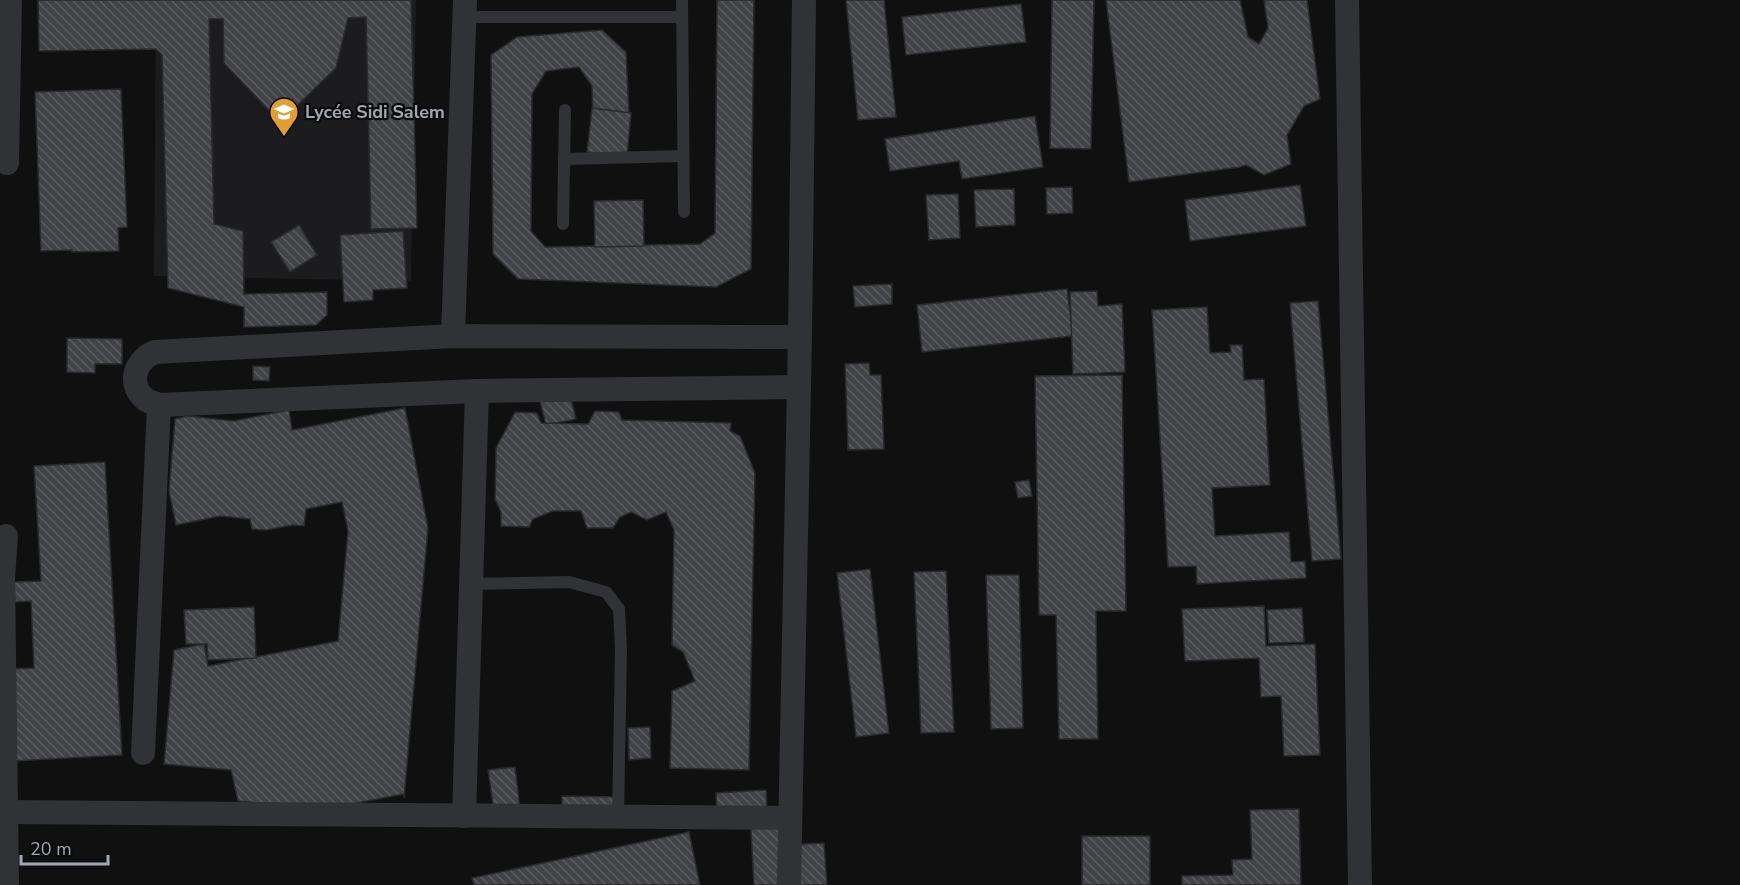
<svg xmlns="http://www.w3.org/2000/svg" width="1740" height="885" viewBox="0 0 1740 885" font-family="'Nunito Sans',sans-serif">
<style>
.built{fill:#1c1c1e}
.building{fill:url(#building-back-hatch);stroke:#2a2a2d;stroke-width:1.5}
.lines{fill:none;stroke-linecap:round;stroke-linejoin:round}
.lane{stroke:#313235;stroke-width:12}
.street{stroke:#313235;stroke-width:24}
.labels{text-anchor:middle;stroke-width:4.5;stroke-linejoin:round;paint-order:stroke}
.poi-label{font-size:18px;font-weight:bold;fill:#a2a7b1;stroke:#0b0b0c;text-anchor:start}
</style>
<defs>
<pattern id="building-back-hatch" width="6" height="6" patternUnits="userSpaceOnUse" patternTransform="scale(1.5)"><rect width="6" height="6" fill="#414347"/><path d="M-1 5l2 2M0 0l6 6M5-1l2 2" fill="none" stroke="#595b5f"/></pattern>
</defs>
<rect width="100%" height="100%" fill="#101011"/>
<polygon class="built" points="156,0 416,0 411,281 154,276"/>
<g class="building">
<polygon points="38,0 411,0 417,228 371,229 366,17 348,18 336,68 280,122 224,63 223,19 209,19 214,224 243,231 244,294 327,292 327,315 316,325 244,327 244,307 168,288 162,55 156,49 39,51"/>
<polygon points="717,0 754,0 751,269 716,287 518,279 493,254 491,55 517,37 602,30 626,52 629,114 593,115 592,86 579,67 546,71 532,94 531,231 545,247 700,244 715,233"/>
<polygon points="846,0 884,0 896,117 858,120"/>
<polygon points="1052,0 1094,0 1091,149 1050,148"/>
<polygon points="1106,0 1240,0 1248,37 1259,44 1268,28 1264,0 1307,0 1320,99 1304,106 1287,135 1291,164 1264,175 1246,165 1240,167 1129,182"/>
<polygon points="1021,4 1026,42 906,55 902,17"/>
<polygon points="121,89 127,227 118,228 119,251 72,252 72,250 41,251 35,92"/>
<polygon points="592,108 631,113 627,156 587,152"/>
<polygon points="1035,116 1043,167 962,179 959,161 890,171 885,139"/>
<polygon points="1300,185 1306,226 1190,241 1185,200"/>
<polygon points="1072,187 1073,213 1047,214 1046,188"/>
<polygon points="1014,189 1015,225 976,227 974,190"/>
<polygon points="958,194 960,238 929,240 926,195"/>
<polygon points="643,200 644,246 595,247 594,201"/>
<polygon points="299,225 317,255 290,272 271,242"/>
<polygon points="403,231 407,288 373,290 373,300 344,302 340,235"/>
<polygon points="892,284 892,304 855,307 853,286"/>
<polygon points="1067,289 1073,336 922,352 917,305"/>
<polygon points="1097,291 1098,306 1122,304 1125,372 1073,374 1070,292"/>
<polygon points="1318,301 1341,559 1312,561 1290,303"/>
<polygon points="1207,307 1210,353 1231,352 1230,345 1242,345 1244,380 1264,379 1270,485 1212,488 1215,536 1289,532 1291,562 1305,561 1306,578 1197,584 1196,566 1168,567 1152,310"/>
<polygon points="67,338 122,339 122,364 95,364 95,373 67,372"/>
<polygon points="869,363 870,375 881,375 884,449 848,450 845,364"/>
<polygon points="253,366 270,367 269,381 253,380"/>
<polygon points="1122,375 1126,611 1096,611 1098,739 1059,739 1056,615 1039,615 1035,376"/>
<polygon points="570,395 576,419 546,425 540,401"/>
<polygon points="405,408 428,528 404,798 404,794 325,809 238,801 231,770 164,764 174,650 204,644 208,666 338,641 348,531 342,502 306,509 304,526 293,525 266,530 252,529 250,519 220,516 176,525 169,491 175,419 188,416 234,421 289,410 292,430"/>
<polygon points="595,411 619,412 622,420 731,423 730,431 740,436 755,473 749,770 670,768 672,691 695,681 683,652 672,645 674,530 666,512 647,520 631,512 620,517 613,528 587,528 581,511 553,511 533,519 529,527 501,526 501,512 495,499 496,448 515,412 537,413 541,423 588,424"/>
<polygon points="105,462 122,755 13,761 9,669 34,668 31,601 15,602 14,582 41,581 34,466"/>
<polygon points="1029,480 1032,496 1018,498 1015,482"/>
<polygon points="870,569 889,733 856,737 837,573"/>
<polygon points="946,571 954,732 921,733 914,572"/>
<polygon points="986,575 1019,575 1023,728 991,729"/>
<polygon points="1264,606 1266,646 1315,644 1320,755 1284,756 1281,696 1261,697 1259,658 1185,661 1182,609"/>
<polygon points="254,607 256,658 208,660 207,644 186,644 184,610"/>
<polygon points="1302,608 1304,642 1269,643 1267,610"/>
<polygon points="650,727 651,758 629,760 628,728"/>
<polygon points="515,767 520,808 494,811 488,770"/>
<polygon points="766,790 767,812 782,811 784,845 824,843 827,885 754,885 750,812 717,814 716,793"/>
<polygon points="562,796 616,797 616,806 562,810"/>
<polygon points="1299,809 1301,885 1182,885 1182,876 1233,875 1232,860 1252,859 1250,810"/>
<polygon points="689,832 700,885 474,885 472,878"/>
<rect x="1082" y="836" width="68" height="49"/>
</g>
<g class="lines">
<g class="lane">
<polyline points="682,0 684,212"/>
<polyline points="464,17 682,17"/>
<polyline points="564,159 683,156"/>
<polyline points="563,224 565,110"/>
<polyline points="471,584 569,582 606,592 619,609 621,650 618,817"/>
</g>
<g class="street">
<polyline points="1347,0 1360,885"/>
<polyline points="7,163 10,0"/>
<polyline points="453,336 465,0"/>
<path d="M799,387l-322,4 -318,14c-4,-2 -11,-3 -14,-6 -18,-15 -10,-39 10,-47l298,-16 347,1"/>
<polyline points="6,536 3,577 7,885"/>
<polyline points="143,753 159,405"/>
<polyline points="7,812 790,818"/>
<polyline points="464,816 477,391"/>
<polyline points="789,885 800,337 804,0"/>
</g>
</g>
<defs>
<g id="school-pin" transform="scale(1.5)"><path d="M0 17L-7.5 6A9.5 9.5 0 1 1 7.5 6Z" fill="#e49d35" stroke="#0b0b0c"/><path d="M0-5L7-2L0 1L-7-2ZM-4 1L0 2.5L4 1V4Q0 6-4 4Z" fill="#fff"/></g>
</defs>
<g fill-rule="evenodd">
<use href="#school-pin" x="284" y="112"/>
</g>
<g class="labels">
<g class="poi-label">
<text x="305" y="118">Lycée Sidi Salem</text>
</g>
</g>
<path d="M21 855v9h87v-9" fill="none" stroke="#a2a7b1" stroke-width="3"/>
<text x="30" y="855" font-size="18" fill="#a2a7b1" stroke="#0b0b0c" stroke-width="4.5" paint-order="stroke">20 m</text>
</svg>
